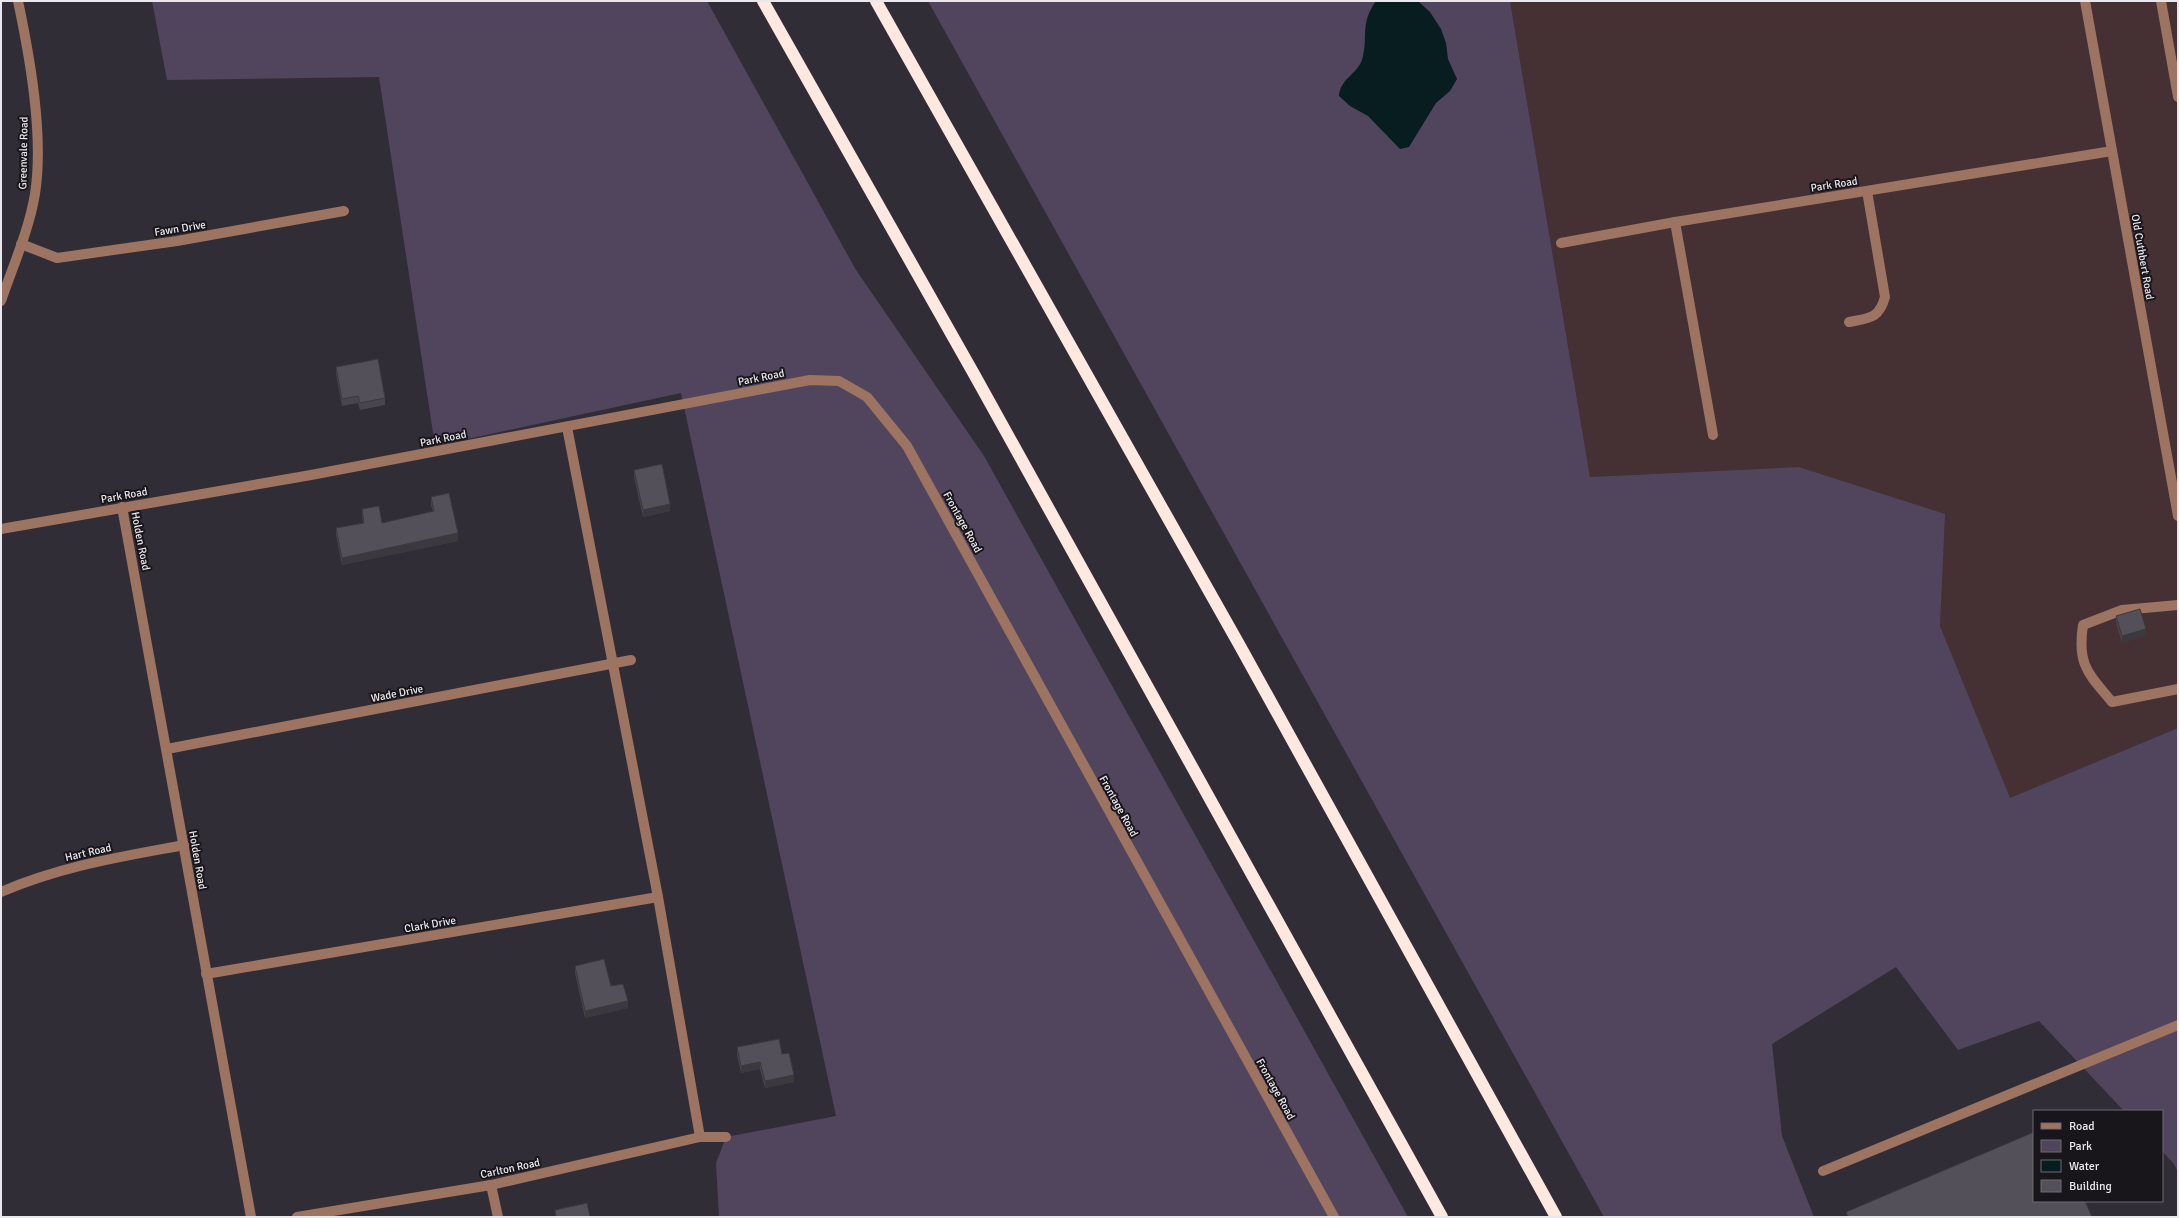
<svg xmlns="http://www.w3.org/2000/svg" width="2179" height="1218" viewBox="0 0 2179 1218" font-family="Signika,sans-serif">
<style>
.industrial{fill:#453034}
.green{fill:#51455e}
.water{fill:#071d20}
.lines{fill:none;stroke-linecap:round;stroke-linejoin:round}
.minor{stroke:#9d7362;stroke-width:10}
.highway{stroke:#fee8df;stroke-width:12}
.wall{fill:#48454d}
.shaded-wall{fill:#3b383e}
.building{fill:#545059;stroke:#3b383e}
.labels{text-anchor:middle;stroke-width:4;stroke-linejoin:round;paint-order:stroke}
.street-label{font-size:11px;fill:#eae8ed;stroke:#18161a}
</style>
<rect width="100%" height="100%" fill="#312d36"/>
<polygon class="industrial" points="1510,1 2178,1 2178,728 2009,799 1940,626 1944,514 1799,467 1590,477"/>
<g class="green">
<polygon points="152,1 707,1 856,270 984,456 1408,1217 719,1217 716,1163 726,1137 836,1116 681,393 435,446 379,77 167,80"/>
<polygon points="928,1 1510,1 1590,477 1799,467 1945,514 1940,626 2010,798 2178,728 2178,1172 2174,1164 2162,1151 2162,1111 2124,1111 2039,1021 1958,1050 1896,967 1772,1044 1782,1136 1814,1217 1604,1217"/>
</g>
<path class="water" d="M1376,1h42l12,11 11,17 5,14 2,16 9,20 -7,12 -14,12 -27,44 -9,2 -32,-33 -18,-10 -11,-10c1,-17 18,-22 23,-36 7,-24 -3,-35 14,-59z"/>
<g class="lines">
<g class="minor">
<polyline points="2085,1 2178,516"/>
<polyline points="2161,1 2178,97"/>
<polyline points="1675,222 1713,435"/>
<polyline points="1561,243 1675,222 2112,151"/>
<polyline points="21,244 57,258 177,241 344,211"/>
<path d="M1,301c12,-35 28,-71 34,-107 9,-58 -5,-136 -17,-193"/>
<path d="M1849,322c20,-4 30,-3 36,-25l-18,-106"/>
<polyline points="567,427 658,897 700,1137"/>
<polyline points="122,507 251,1217"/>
<polyline points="1,529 311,475 810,380 839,381 867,397 907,446 1334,1217"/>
<path d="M2178,605l-56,5 -39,15c-6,40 5,48 29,77l66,-13"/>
<polyline points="167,749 631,660"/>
<path d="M1,892c60,-26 119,-35 183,-47"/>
<polyline points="206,974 658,897"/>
<polyline points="1823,1171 2178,1025"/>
<polyline points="491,1185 498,1217"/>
<polyline points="297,1217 491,1185 700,1137 726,1137"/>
</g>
<g class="highway">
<polyline points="763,1 974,374 1442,1217"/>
<polyline points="876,1 1240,646 1556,1217"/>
</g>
</g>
<g class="wall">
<polygon points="336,367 385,398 385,405 360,410 358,403 342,406 336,374"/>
<polygon points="634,470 670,511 643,517 634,477"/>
<polygon points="431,497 458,541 342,565 336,535 336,528 363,523 362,516 362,509 382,523 433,512 431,505"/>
<polygon points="2116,616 2146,636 2122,643 2116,623"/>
<polygon points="575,966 611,986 628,1008 585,1018 575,973"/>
<polygon points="737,1047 782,1054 794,1082 765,1088 760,1069 741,1073 737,1055"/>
</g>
<g class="shaded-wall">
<polygon points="670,504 670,511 643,517 643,510"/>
<polygon points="458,533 458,541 342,565 342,558"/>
<polygon points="2146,629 2146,636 2122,643 2122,636"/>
<polygon points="628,1001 628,1008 585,1018 585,1011"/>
<polygon points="760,1062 760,1069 741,1073 741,1066"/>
<polygon points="794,1075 794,1082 765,1088 765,1081"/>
</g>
<g class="building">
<polygon points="378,359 385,398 360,403 358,396 342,399 336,367"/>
<polygon points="662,464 670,504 643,510 634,470"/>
<polygon points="449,493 458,533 342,558 336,528 364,523 362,509 379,506 382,523 434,511 431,497"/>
<polygon points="2140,609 2146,629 2122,636 2116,616"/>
<polygon points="604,959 611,986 623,984 628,1001 585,1011 575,966"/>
<polygon points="779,1039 782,1054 789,1053 794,1075 765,1081 760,1062 741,1066 737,1047"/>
<polygon points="2034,1132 2034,1201 2085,1201 2092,1217 1848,1217 1846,1212"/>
<polygon points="587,1203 590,1217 556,1217 555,1210"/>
</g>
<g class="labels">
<g class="street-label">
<text transform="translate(23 153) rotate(-89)" y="4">Greenvale Road</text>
<text transform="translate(1834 184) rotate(-9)" y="4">Park Road</text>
<text transform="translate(180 228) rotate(-9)" y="4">Fawn Drive</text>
<text transform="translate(2143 257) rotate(80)" y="4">Old Cuthbert Road</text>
<text transform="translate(761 377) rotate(-11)" y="4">Park Road</text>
<text transform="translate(443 438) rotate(-11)" y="4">Park Road</text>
<text transform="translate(124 495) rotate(-10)" y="4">Park Road</text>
<text transform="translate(963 522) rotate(61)" y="4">Frontage Road</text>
<text transform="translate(141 541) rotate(79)" y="4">Holden Road</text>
<text transform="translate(397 693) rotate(-11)" y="4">Wade Drive</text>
<text transform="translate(1119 806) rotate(61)" y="4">Frontage Road</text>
<text transform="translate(88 852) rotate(-13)" y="4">Hart Road</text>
<text transform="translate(198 860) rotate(80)" y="4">Holden Road</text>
<text transform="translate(430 924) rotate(-10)" y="4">Clark Drive</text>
<text transform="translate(1276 1089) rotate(61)" y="4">Frontage Road</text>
<text transform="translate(510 1168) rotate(-12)" y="4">Carlton Road</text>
</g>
</g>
<rect width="2179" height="1218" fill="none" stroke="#eae8ed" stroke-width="4"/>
<rect x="2033" y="1110" width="130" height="92" fill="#18161a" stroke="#6c6a6e"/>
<rect x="2041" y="1123" width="20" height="6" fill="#9d7362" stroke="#6c6a6e"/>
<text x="2069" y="1130" font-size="12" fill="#eae8ed">Road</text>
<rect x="2041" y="1140" width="20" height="12" fill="#51455e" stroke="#6c6a6e"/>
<text x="2069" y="1150" font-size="12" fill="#eae8ed">Park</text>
<rect x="2041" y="1160" width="20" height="12" fill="#071d20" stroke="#6c6a6e"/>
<text x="2069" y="1170" font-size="12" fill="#eae8ed">Water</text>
<rect x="2041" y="1180" width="20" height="12" fill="#545059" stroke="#6c6a6e"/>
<text x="2069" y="1190" font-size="12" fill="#eae8ed">Building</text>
</svg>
